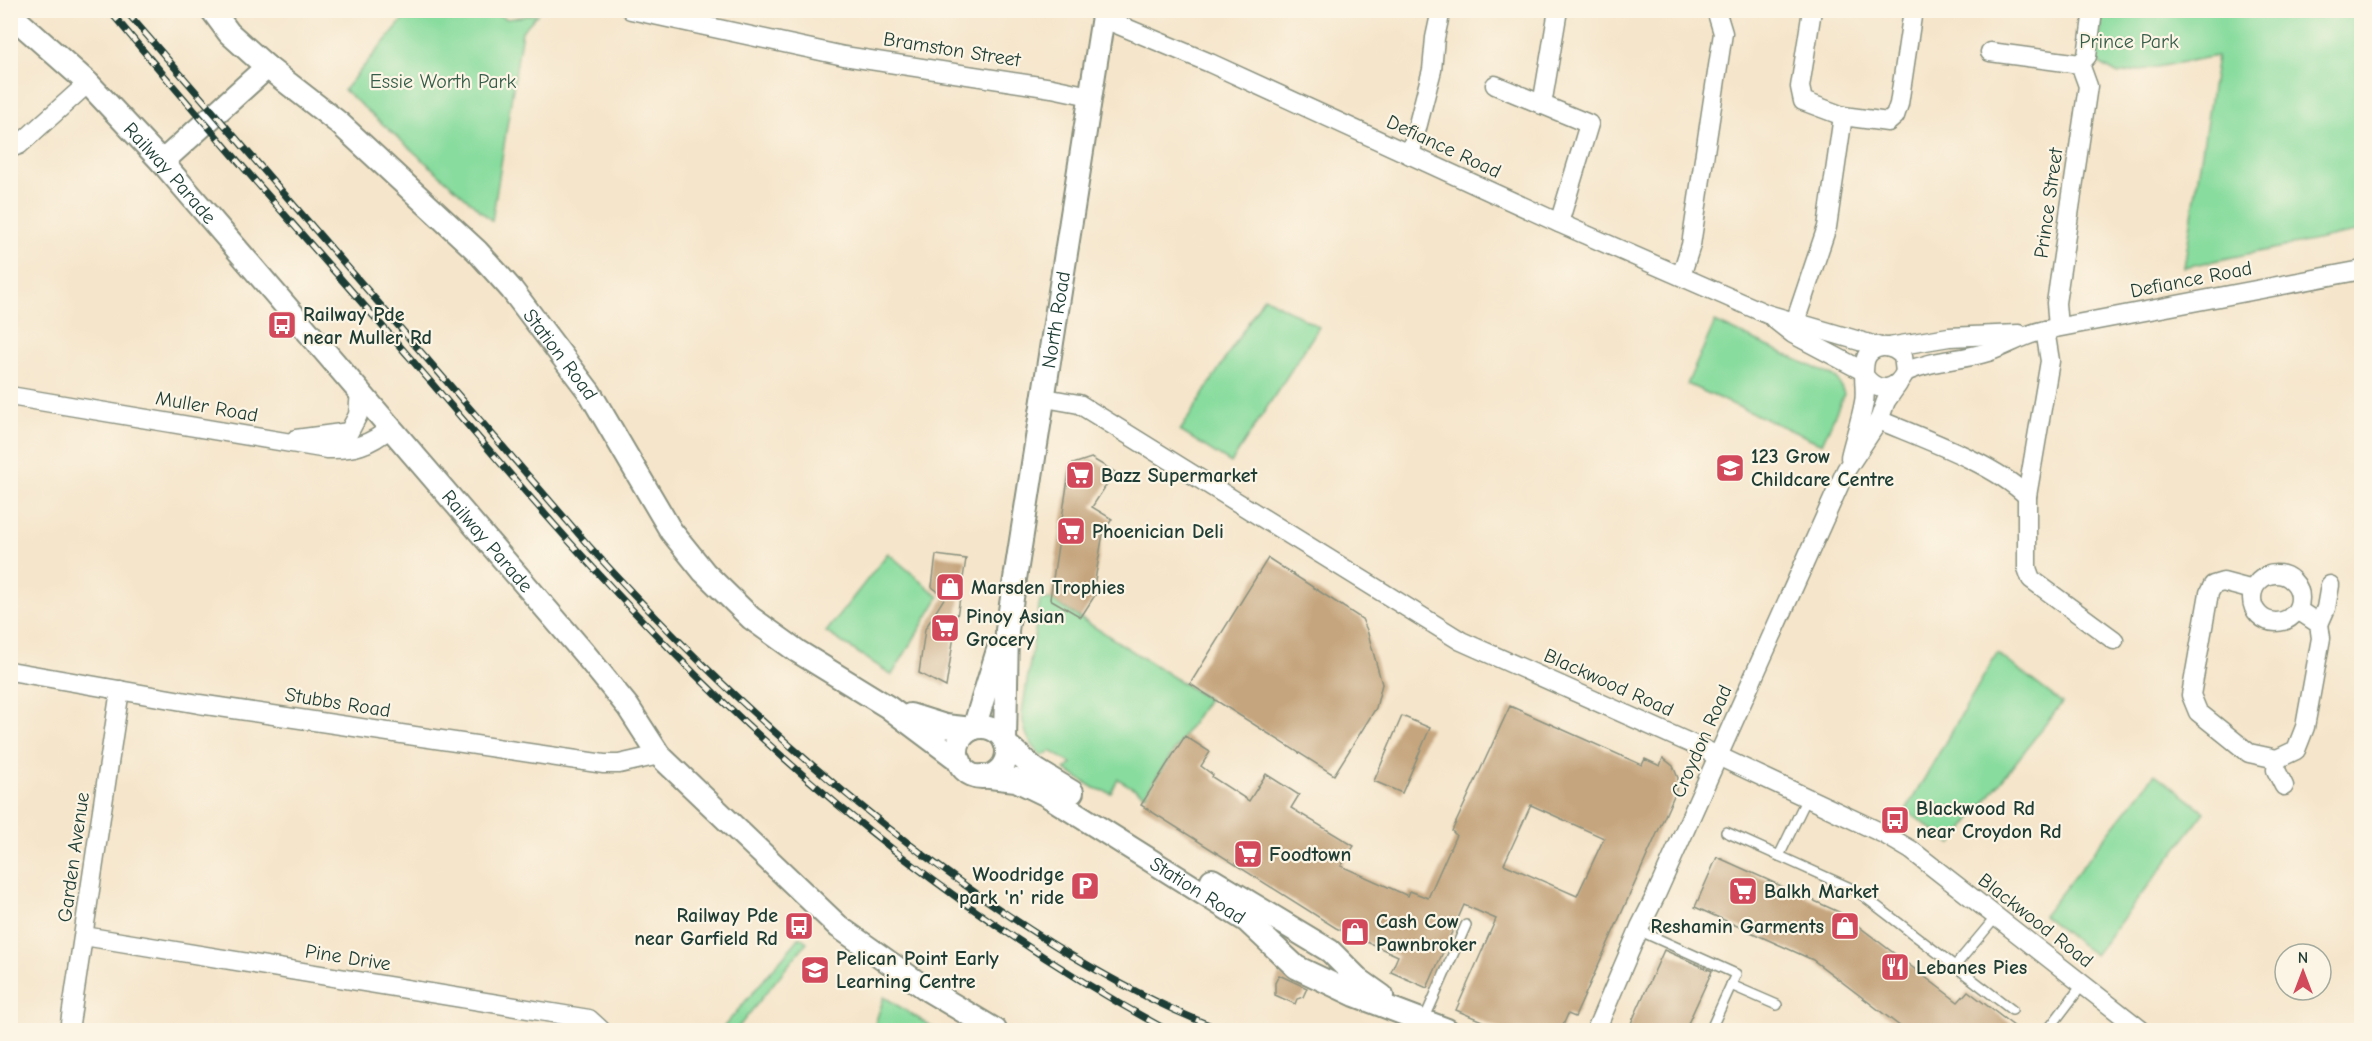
<svg xmlns="http://www.w3.org/2000/svg" width="2372" height="1041" viewBox="0 0 2372 1041" font-family="'Comic Neue',sans-serif">
<style>
.green{fill:#88dc9e;stroke:#548c69;stroke-width:1.5}
.building{fill:#c5a57e;fill-rule:evenodd}
.lines{fill:none;stroke-linecap:round;stroke-linejoin:round}
.service-casing{stroke:#8a917f;stroke-width:12}
.minor-casing{stroke:#8a917f;stroke-width:21}
.tertiary-casing{stroke:#8a917f;stroke-width:26}
.service{stroke:#fff;stroke-width:9}
.minor{stroke:#fff;stroke-width:18}
.tertiary{stroke:#fff;stroke-width:22}
.rail-casing{stroke:#1f3d34;stroke-width:7}
.rail{stroke:#fcf5e5;stroke-width:4.5;stroke-dasharray:14;stroke-linecap:butt}
.labels{text-anchor:middle;stroke-width:4.5;stroke-linejoin:round;paint-order:stroke}
.park-label{font-size:20px;fill:#345d49;stroke:#fcf5e5}
.street-label{font-size:20px;fill:#1f3d34;stroke:#fcf5e5}
.poi-label{font-size:20px;font-weight:bold;fill:#1f3d34;stroke:#fcf5e5;text-anchor:start}
</style>
<rect width="100%" height="100%" fill="#fcf5e5"/>
<filter id="ink" filterUnits="userSpaceOnUse"><feTurbulence type="fractalNoise" baseFrequency=".0167" numOctaves="2"/><feDisplacementMap in="SourceGraphic" scale="12" xChannelSelector="R" yChannelSelector="G"/><feConvolveMatrix kernelMatrix="1 2 1 2 8 2 1 2 1" color-interpolation-filters="sRGB"/></filter>
<filter id="wash" filterUnits="userSpaceOnUse"><feTurbulence type="fractalNoise" baseFrequency=".008" numOctaves="4" result="noise"/><feDisplacementMap in="SourceGraphic" scale="24" xChannelSelector="R" yChannelSelector="G"/><feGaussianBlur stdDeviation="1.35" result="paint"/><feColorMatrix in="noise" values="0 0 0 0 0 0 0 0 0 0 0 0 0 0 0 0 0 1.4 0 .05"/><feComposite in="paint" operator="in"/></filter>
<g filter="url(#wash)">
<rect width="100%" height="100%" fill="#f5e5ca"/>
<g class="green">
<polygon points="411,10 489,11 507,19 538,14 522,31 492,221 344,90"/>
<polygon points="2103,11 2361,11 2361,231 2184,267 2217,56 2118,74 2096,61"/>
<polygon points="1264,297 1319,327 1231,463 1180,431"/>
<polygon points="1715,322 1837,378 1844,394 1822,444 1687,384"/>
<polygon points="888,553 939,597 892,675 826,632"/>
<path d="M1050,599l158,100 -63,96 -27,-16 -7,14 -17,-5 -29,-18 7,-6 -21,-13 -9,5c-14,-13 -18,-24 -20,-43l18,-113z"/>
<polygon points="1997,653 2062,703 1952,844 1906,810"/>
<polygon points="2155,774 2205,812 2095,955 2043,916"/>
<polygon points="800,937 807,942 736,1030 721,1030"/>
<polygon points="884,997 937,1030 873,1030"/>
</g>
<g id="blocks">
<g class="building">
<polygon points="1091,458 1115,472 1092,507 1112,519 1103,533 1094,586 1099,589 1081,617 1050,599 1070,465"/>
<polygon points="936,555 966,559 946,687 919,673 925,629 945,597 932,587"/>
<polygon points="1268,558 1362,619 1367,630 1382,684 1376,708 1334,775 1190,684"/>
<path d="M1510,706l132,59 3,-6 15,7 3,-8 10,8 5,12 -2,13 -101,226 -7,-3 -7,16h-58l-47,-20 40,-91 -32,-14 -37,83 -36,-16 7,-16 -62,-28 -195,-123 44,-69 25,16 -9,14 12,9 -1,2 37,24 17,-27 33,21 -8,13 63,38 -13,20 67,30 2,-5 18,7 28,-63 -4,-4zM1531,805l73,33 -27,58 -73,-32z"/>
<polygon points="1402,716 1430,728 1402,793 1374,781"/>
<polygon points="1717,857 1841,913 1958,1002 1968,991 2019,1030 1905,1030 1813,960 1695,907"/>
<polygon points="1664,950 1712,971 1685,1030 1628,1030"/>
<polygon points="1279,975 1307,988 1303,997 1297,999 1295,1004 1275,995 1275,983"/>
</g>
</g>
</g>
<g filter="url(#ink)">
<use href="#blocks" fill-opacity="0" stroke="#8a917f" stroke-width="1.5"/>
<g class="lines">
<g class="service-casing">
<g id="service">
<polyline points="1726,832 1857,891 2012,1010"/>
<polyline points="1779,856 1807,798"/>
<polyline points="1638,930 1736,974 1711,1029 1714,1030"/>
<polyline points="1955,966 1996,917"/>
<polyline points="1731,985 1777,1005"/>
<polyline points="1424,1020 1466,925"/>
<polyline points="2048,1030 2083,984"/>
</g>
</g>
<g class="minor-casing">
<g id="minor">
<polyline points="631,10 844,56 1052,88 1090,96"/>
<polyline points="1812,10 1800,87 1803,101 1843,116 1888,122 1895,116 1899,104 1913,10"/>
<polyline points="1102,18 1210,63 1559,223 1767,314 1880,347"/>
<polyline points="1990,52 2080,64 2088,86 2056,303 2058,327"/>
<polyline points="2080,64 2087,56 2093,10"/>
<polyline points="1495,85 1589,124 1559,223"/>
<polyline points="1542,105 1558,10"/>
<polyline points="10,148 19,145 88,83"/>
<polyline points="1410,155 1432,70 1435,38 1441,10"/>
<polyline points="1681,276 1691,245 1723,33 1716,10"/>
<polyline points="1774,319 1793,334 1863,371"/>
<polyline points="1795,322 1827,227 1843,116"/>
<polyline points="1889,347 1949,337 2019,334"/>
<path d="M1905,372c31,-13 54,-11 83,-20 20,-7 37,-18 57,-22l317,-60"/>
<path d="M10,396l317,53c26,1 43,-4 63,-21"/>
<polyline points="1045,398 1079,404 1461,641 1701,748 1884,834 1911,850 2141,1030"/>
<path d="M1879,420c45,19 114,43 148,76v72l4,11 83,61"/>
<polyline points="296,439 349,432 358,415 360,391"/>
<path d="M1850,457c4,-18 11,-37 14,-55 4,-18 -10,-52 18,-55 9,-1 15,3 21,9l2,16c-8,18 -26,22 -39,6"/>
<polyline points="2027,496 2050,361 2045,330"/>
<circle cx="2276" cy="598" r="24"/>
<polyline points="2253,590 2223,582 2213,585 2209,593 2191,695 2198,712 2249,753 2277,759 2296,750 2305,727 2321,638 2319,624 2298,610"/>
<polyline points="2319,624 2326,608 2330,585"/>
<polyline points="10,671 199,704 604,764 619,764 659,755"/>
<polyline points="2277,759 2276,770 2284,786"/>
<polyline points="84,936 589,1019 601,1030"/>
<polyline points="69,1030 120,690"/>
<polyline points="1596,1030 1640,927 1655,897 1846,470 1879,420 1886,401 1898,384"/>
</g>
</g>
<g class="tertiary-casing">
<g id="tertiary">
<path id="s1" d="M212,10l17,23 38,34 72,56 138,128 35,39 78,103 81,138 33,41 47,46 46,33 91,56 72,54"/>
<path id="s2" d="M10,14l78,69 74,79 422,491 44,54 31,48 180,172 89,63 67,40"/>
<polyline points="162,162 267,67"/>
<polyline points="910,715 945,726 972,729"/>
<circle cx="982" cy="752" r="25"/>
<polyline points="974,728 998,650"/>
<path id="s3" d="M1005,742l2,-112 97,-620"/>
<polyline points="1006,744 1036,770 1072,792"/>
<path id="s4" d="M981,776l35,4 29,14 202,127 49,46 59,28 92,35"/>
<polyline points="1212,880 1330,951 1358,979 1382,996"/>
</g>
</g>
<use href="#service" class="service"/>
<use href="#minor" class="minor"/>
<use href="#tertiary" class="tertiary"/>
<g class="rail-casing">
<g id="rail">
<path d="M109,10c98,118 201,233 302,349 85,99 170,200 262,293 145,148 312,279 494,378"/>
<path d="M125,10l464,536c114,126 238,241 377,340 79,56 164,109 256,144"/>
</g>
</g>
<use href="#rail" class="rail"/>
</g>
</g>
<defs>
<g id="bus-square" transform="scale(1.5)"><rect x="-9" y="-9" width="18" height="18" rx="4" fill="#d1495b" stroke="#fcf5e5"/><path d="M-5-6H5V4H4V6H2V4H-2V6H-4V4H-5ZM-3.5-4V0h7V-4ZM-3.5 1.2v1.5H-2V1.2ZM2 1.2v1.5H3.5V1.2Z" fill="#fff"/></g>
<g id="school-square" transform="scale(1.5)"><rect x="-9" y="-9" width="18" height="18" rx="4" fill="#d1495b" stroke="#fcf5e5"/><path d="M0-5L7-2L0 1L-7-2ZM-4 1L0 2.5L4 1V4Q0 6-4 4Z" fill="#fff"/></g>
<g id="supermarket-square" transform="scale(1.5)"><rect x="-9" y="-9" width="18" height="18" rx="4" fill="#d1495b" stroke="#fcf5e5"/><path d="M-6-5.5h2.5l.6 2H6L4.5 2H-2.5L-4.4-4H-6ZM-1.5 3.2a1.3 1.3 0 1 0 .1 0ZM3 3.2a1.3 1.3 0 1 0 .1 0Z" fill="#fff"/></g>
<g id="shop-square" transform="scale(1.5)"><rect x="-9" y="-9" width="18" height="18" rx="4" fill="#d1495b" stroke="#fcf5e5"/><path d="M-5-2.5h2.3a2.7 3.5 0 0 1 5.4 0H5L5.5 6h-11ZM-1.5-2.5h3a1.5 2.3 0 0 0-3 0Z" fill="#fff"/></g>
<g id="parking-square" transform="scale(1.5)"><rect x="-9" y="-9" width="18" height="18" rx="4" fill="#d1495b" stroke="#fcf5e5"/><path d="M-3.5-5.5H1a3.5 3.5 0 0 1 0 7H-1V5.5H-3.5ZM-1-3.4V-.6H.8a1.4 1.4 0 0 0 0-2.8Z" fill="#fff"/></g>
<g id="restaurant-square" transform="scale(1.5)"><rect x="-9" y="-9" width="18" height="18" rx="4" fill="#d1495b" stroke="#fcf5e5"/><path d="M-5-6h1v4h1v-4h1v4h1v-4h1v5L-1.5 .5V6h-2V.5L-5-1ZM5-6V6H3V1.5H1.5Q1.5-4 5-6Z" fill="#fff"/></g>
</defs>
<g fill-rule="evenodd">
<use href="#bus-square" x="282" y="325"/>
<use href="#school-square" x="1730" y="468"/>
<use href="#supermarket-square" x="1080" y="475"/>
<use href="#supermarket-square" x="1071" y="531"/>
<use href="#shop-square" x="950" y="587"/>
<use href="#supermarket-square" x="945" y="628"/>
<use href="#bus-square" x="1895" y="820"/>
<use href="#supermarket-square" x="1248" y="854"/>
<use href="#parking-square" x="1085" y="886"/>
<use href="#supermarket-square" x="1743" y="891"/>
<use href="#bus-square" x="799" y="926"/>
<use href="#shop-square" x="1845" y="926"/>
<use href="#shop-square" x="1355" y="932"/>
<use href="#restaurant-square" x="1895" y="967"/>
<use href="#school-square" x="815" y="970"/>
</g>
<g class="labels">
<g class="park-label">
<text x="2129" y="48">Prince Park</text>
<text x="443" y="88">Essie Worth Park</text>
</g>
<g class="street-label">
<text transform="translate(952 49) rotate(9)" y="7">Bramston Street</text>
<text transform="translate(1444 146) rotate(25)" y="7">Defiance Road</text>
<text dy="7" stroke="none"><textPath href="#s2" startOffset="226">Railway Parade</textPath></text>
<text transform="translate(2048 203) rotate(-82)" y="7">Prince Street</text>
<text transform="translate(2191 279) rotate(-11)" y="7">Defiance Road</text>
<text dy="7" stroke="none"><textPath href="#s3" startOffset="426">North Road</textPath></text>
<text dy="7" stroke="none"><textPath href="#s1" startOffset="492">Station Road</textPath></text>
<text transform="translate(207 406) rotate(10)" y="7">Muller Road</text>
<text dy="7" stroke="none"><textPath href="#s2" startOffset="712">Railway Parade</textPath></text>
<text transform="translate(1609 682) rotate(24)" y="7">Blackwood Road</text>
<text transform="translate(338 702) rotate(9)" y="7">Stubbs Road</text>
<text transform="translate(1701 741) rotate(-66)" y="7">Croydon Road</text>
<text transform="translate(73 857) rotate(-82)" y="7">Garden Avenue</text>
<text dy="7" stroke="none"><textPath href="#s4" startOffset="248">Station Road</textPath></text>
<text transform="translate(2036 920) rotate(38)" y="7">Blackwood Road</text>
<text transform="translate(348 957) rotate(9)" y="7">Pine Drive</text>
</g>
<g class="poi-label">
<text x="303" y="321">Railway Pde<tspan x="303" dy="23">near Muller Rd</tspan></text>
<text x="1751" y="463">123 Grow<tspan x="1751" dy="23">Childcare Centre</tspan></text>
<text x="1101" y="482">Bazz Supermarket</text>
<text x="1092" y="538">Phoenician Deli</text>
<text x="971" y="594">Marsden Trophies</text>
<text x="966" y="623">Pinoy Asian<tspan x="966" dy="23">Grocery</tspan></text>
<text x="1916" y="815">Blackwood Rd<tspan x="1916" dy="23">near Croydon Rd</tspan></text>
<text x="1269" y="861">Foodtown</text>
<text x="1064" y="881" text-anchor="end">Woodridge<tspan x="1064" dy="23">park 'n' ride</tspan></text>
<text x="1764" y="898">Balkh Market</text>
<text x="778" y="922" text-anchor="end">Railway Pde<tspan x="778" dy="23">near Garfield Rd</tspan></text>
<text x="1376" y="928">Cash Cow<tspan x="1376" dy="23">Pawnbroker</tspan></text>
<text x="1824" y="933" text-anchor="end">Reshamin Garments</text>
<text x="836" y="965">Pelican Point Early<tspan x="836" dy="23">Learning Centre</tspan></text>
<text x="1916" y="974">Lebanes Pies</text>
</g>
</g>
<rect width="2372" height="1041" fill="none" stroke="#fcf5e5" stroke-width="36"/>
<g transform="translate(2303 972)"><circle r="28" fill="#fcf5e5" stroke="#a4ab9e" stroke-width="1.5"/>
<path d="M0-4.5L10 22L0 15L-10 22Z" fill="#d1495b"/>
<text y="-9" font-size="16" font-weight="bold" text-anchor="middle" fill="#1f3d34">N</text>
</g>
</svg>
